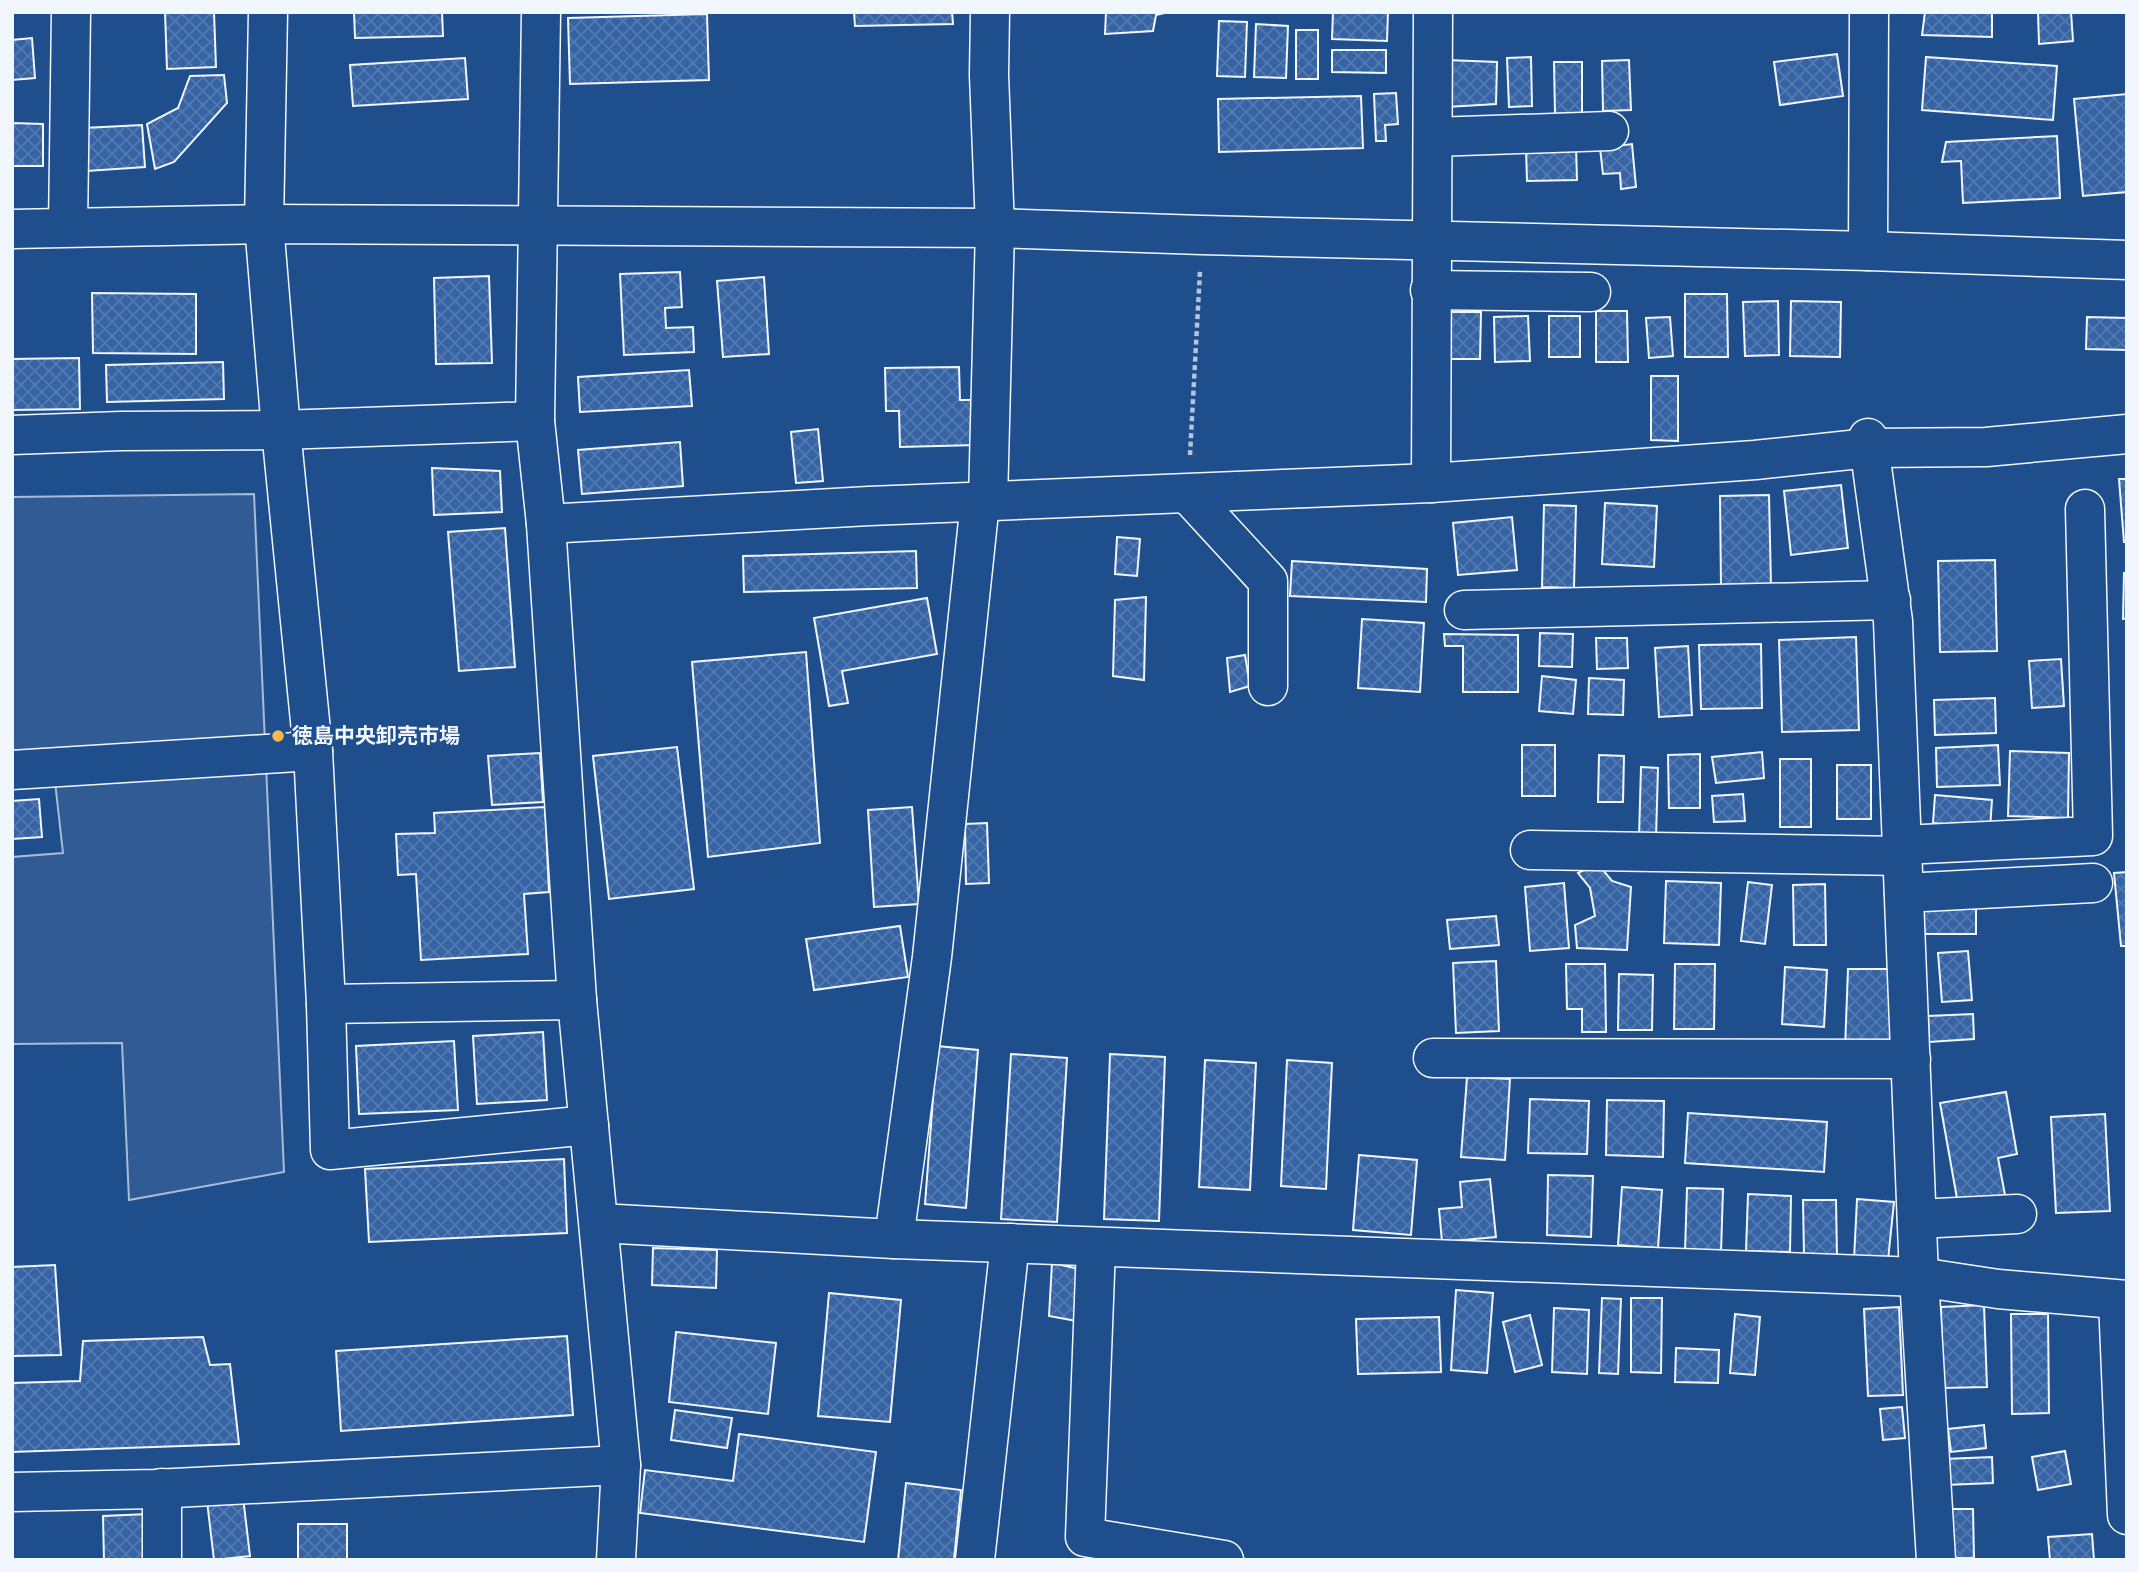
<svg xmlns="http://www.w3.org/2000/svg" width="2139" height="1572" viewBox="0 0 2139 1572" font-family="'DejaVu Sans','Noto Sans JP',sans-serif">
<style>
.parking{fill:#305b95;stroke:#a8bbd7;stroke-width:2}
.building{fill:url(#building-cross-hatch);stroke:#f2f6ff;stroke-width:2}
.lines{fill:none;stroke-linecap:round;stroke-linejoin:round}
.minor-casing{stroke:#f2f6ff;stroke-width:41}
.path{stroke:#b3c4dc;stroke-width:4.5;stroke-dasharray:5 3.5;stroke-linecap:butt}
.minor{stroke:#1f4e8c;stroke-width:38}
.poi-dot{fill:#ffb74d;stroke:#1f4e8c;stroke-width:2.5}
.labels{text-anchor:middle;stroke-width:5;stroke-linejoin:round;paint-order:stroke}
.poi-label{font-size:21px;font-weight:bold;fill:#f2f6ff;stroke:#1f4e8c;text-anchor:start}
</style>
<defs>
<pattern id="building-cross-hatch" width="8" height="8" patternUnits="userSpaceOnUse" patternTransform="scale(1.75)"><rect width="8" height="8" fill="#3563a3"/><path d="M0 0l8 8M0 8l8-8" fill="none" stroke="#537ab1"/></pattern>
</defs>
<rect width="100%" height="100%" fill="#1f4e8c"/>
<polygon class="parking" points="254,494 284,1172 129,1200 122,1043 12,1044 12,857 63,853 52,755 12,756 12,497"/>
<g class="building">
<polygon points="165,12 214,12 216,67 167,69"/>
<polygon points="354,12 442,12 443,36 355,38"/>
<polygon points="854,12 952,12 953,24 855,26"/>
<polygon points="1106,12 1169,12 1156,15 1153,31 1105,34"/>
<polygon points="1333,12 1388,12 1387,41 1332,39"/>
<polygon points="1925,12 1992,12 1992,37 1922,35"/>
<polygon points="2038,12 2071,12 2073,41 2039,44"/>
<polygon points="707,14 709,80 570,84 568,18"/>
<polygon points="1219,21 1247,22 1245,77 1217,76"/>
<polygon points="1256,24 1288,26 1286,78 1254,77"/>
<rect x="1296" y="30" width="22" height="49"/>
<polygon points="32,38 35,78 12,80 12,40"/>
<polygon points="1332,50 1386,50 1386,73 1332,72"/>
<polygon points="1837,54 1843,96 1780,105 1774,62"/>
<polygon points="1531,57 1532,106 1509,107 1507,58"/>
<polygon points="1926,57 2057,66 2053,120 1922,110"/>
<polygon points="465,58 468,99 353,106 350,65"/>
<polygon points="1447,60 1497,62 1496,104 1447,107"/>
<polygon points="1629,60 1631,110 1603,111 1602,61"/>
<polygon points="1554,62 1582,62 1582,113 1555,114"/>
<polygon points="224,75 227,103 174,162 155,169 147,124 178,108 190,76"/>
<polygon points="1396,93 1398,124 1385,125 1386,141 1376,141 1374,94"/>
<polygon points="2127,94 2127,192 2083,196 2074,99"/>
<polygon points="1361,96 1363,148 1219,152 1218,99"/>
<polygon points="12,123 43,124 43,166 12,166"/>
<polygon points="142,125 145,167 87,171 84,128"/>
<polygon points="2057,136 2060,198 1963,203 1961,161 1942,162 1946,142"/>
<polygon points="1632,144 1636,187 1621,189 1620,173 1603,174 1600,148"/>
<polygon points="1576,146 1577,180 1527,181 1526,147"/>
<polygon points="680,272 682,307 665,308 666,328 693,327 694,352 624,355 620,274"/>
<polygon points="489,276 492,363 436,364 434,278"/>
<polygon points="764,277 769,354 723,357 717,281"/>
<polygon points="92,293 196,294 196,354 93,353"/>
<polygon points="1685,294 1727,294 1728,357 1685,357"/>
<polygon points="1778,301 1779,355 1745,356 1743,302"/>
<polygon points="1791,301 1841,302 1840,357 1790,356"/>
<polygon points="1596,311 1627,311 1628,362 1596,362"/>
<polygon points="1451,312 1481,312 1480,359 1450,359"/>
<polygon points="1528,316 1530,361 1495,362 1494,317"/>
<rect x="1549" y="316" width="31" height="41"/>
<polygon points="1670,317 1673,356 1649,358 1646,318"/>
<polygon points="2087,317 2127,318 2127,350 2086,349"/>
<polygon points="79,358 80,409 12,410 12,359"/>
<polygon points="223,362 224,399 107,402 106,365"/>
<polygon points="959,367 960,400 976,400 977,445 900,447 899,411 886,411 885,368"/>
<polygon points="689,370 692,406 580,412 578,377"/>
<polygon points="1651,376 1678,376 1678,441 1651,440"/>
<polygon points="818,429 823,481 796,483 791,432"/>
<polygon points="680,442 683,486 582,494 578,450"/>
<polygon points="432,468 500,471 502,512 434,515"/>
<polygon points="2119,479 2127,479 2127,542 2124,542"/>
<polygon points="1841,485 1848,548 1791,555 1784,491"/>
<polygon points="1769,495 1771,586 1721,587 1720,496"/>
<polygon points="1605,503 1657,506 1654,567 1602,564"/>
<polygon points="1544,505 1576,506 1574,588 1542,587"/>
<polygon points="1512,517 1517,570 1458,575 1453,523"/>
<polygon points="505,528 515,667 459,671 448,532"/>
<polygon points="1117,537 1140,539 1137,576 1115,574"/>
<polygon points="916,551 917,588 744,592 743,556"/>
<polygon points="1995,560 1997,651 1940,652 1938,561"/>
<polygon points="1292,561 1427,569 1426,602 1290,596"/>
<polygon points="2124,573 2127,573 2127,618 2123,619"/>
<polygon points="1146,597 1144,680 1113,676 1115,600"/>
<polygon points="927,598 937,654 842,671 848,703 829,706 814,618"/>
<polygon points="1362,619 1424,623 1420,692 1358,688"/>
<polygon points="1540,633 1573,634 1572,667 1539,666"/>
<polygon points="1444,634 1518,635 1518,692 1463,692 1463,646 1445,646"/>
<polygon points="1856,637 1859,730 1782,732 1779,640"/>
<polygon points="1596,638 1627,638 1628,668 1597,669"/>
<polygon points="1761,644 1762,708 1701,709 1699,645"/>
<polygon points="1688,646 1692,715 1659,717 1655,648"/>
<polygon points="806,652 820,843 708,857 692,662"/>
<polygon points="1245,655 1250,686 1230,692 1227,658"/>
<polygon points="2061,659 2064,706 2032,708 2029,661"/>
<polygon points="1542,676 1576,680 1573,714 1539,711"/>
<polygon points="1589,678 1624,680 1623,715 1588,714"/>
<polygon points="1995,698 1996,733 1935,735 1934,700"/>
<rect x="1522" y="745" width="33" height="51"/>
<polygon points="1998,745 2000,785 1937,787 1936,748"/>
<polygon points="677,747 694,889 609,899 593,756"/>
<polygon points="2010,751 2069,753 2068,818 2008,816"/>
<polygon points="1762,752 1764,778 1716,783 1712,757"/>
<polygon points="540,753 543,802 492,805 488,756"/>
<polygon points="1700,754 1700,808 1669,808 1668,755"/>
<polygon points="1599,755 1624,756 1623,802 1598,802"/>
<rect x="1780" y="759" width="31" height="68"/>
<rect x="1837" y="765" width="34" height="54"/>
<polygon points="1641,767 1658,768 1656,838 1639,837"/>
<polygon points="1743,794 1745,821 1714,822 1712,796"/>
<polygon points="1935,795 1992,800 1990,829 1933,823"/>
<polygon points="39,799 42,837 12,839 12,801"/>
<polygon points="545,807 549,892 524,894 528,954 421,960 416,874 398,875 396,834 435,833 434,813"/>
<polygon points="912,807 919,904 874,907 868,810"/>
<polygon points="987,823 989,883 966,884 965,824"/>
<polygon points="1597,863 1612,881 1631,887 1627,950 1577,948 1575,925 1595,916 1590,888 1578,873"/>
<polygon points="2127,872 2127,946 2121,946 2114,873"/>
<polygon points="1666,881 1721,883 1719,945 1664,943"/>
<polygon points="1748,882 1772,885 1765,944 1741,941"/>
<polygon points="1564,883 1569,948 1530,951 1525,887"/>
<polygon points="1825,884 1826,945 1794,945 1793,885"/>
<rect x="1924" y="909" width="52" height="25"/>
<polygon points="1496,916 1499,945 1450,949 1447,920"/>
<polygon points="900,926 908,977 814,990 806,939"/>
<polygon points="1968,951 1972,1000 1942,1002 1938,953"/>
<polygon points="1496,961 1499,1031 1456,1033 1453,963"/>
<polygon points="1566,964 1605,964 1606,1032 1582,1032 1582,1009 1567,1009"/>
<polygon points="1675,964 1715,964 1714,1029 1674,1029"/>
<polygon points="1785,967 1827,970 1824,1027 1782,1024"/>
<polygon points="1848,969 1888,969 1891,1045 1845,1049"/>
<polygon points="1619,974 1653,975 1652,1030 1618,1030"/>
<polygon points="1973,1014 1974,1039 1929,1042 1928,1016"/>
<polygon points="543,1032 547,1100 477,1104 473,1036"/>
<polygon points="454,1041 458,1110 359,1114 356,1046"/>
<polygon points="937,1046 978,1050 966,1208 925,1204"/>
<polygon points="1011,1054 1067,1058 1057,1222 1001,1219"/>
<polygon points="1110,1054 1165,1057 1159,1221 1104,1219"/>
<polygon points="1205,1060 1256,1063 1250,1190 1199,1187"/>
<polygon points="1287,1060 1332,1063 1326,1189 1281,1186"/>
<polygon points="1467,1077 1510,1079 1505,1160 1461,1157"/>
<polygon points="2006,1092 2017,1154 1998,1158 2005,1195 1958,1204 1940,1103"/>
<polygon points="1530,1099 1589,1101 1587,1154 1528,1153"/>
<polygon points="1607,1100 1664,1101 1663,1157 1606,1155"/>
<polygon points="1688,1113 1827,1122 1824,1172 1685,1163"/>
<polygon points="2105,1114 2110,1211 2056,1213 2051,1117"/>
<polygon points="1359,1155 1417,1160 1411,1235 1353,1230"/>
<polygon points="564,1159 567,1233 369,1242 365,1169"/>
<polygon points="1548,1175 1593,1176 1591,1237 1547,1235"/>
<polygon points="1490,1179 1496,1237 1442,1242 1439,1209 1462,1207 1460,1182"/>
<polygon points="1622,1187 1662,1190 1658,1248 1618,1245"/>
<polygon points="1687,1188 1723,1189 1721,1253 1685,1252"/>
<polygon points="1748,1194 1791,1196 1790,1252 1746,1251"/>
<polygon points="1857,1199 1894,1202 1888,1260 1854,1260"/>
<polygon points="1803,1200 1836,1200 1837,1256 1804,1256"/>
<polygon points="653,1248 717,1250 716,1288 652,1285"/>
<polygon points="1052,1263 1084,1270 1082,1322 1049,1316"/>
<polygon points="55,1265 61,1355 12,1356 12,1267"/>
<polygon points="1456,1290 1493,1293 1487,1373 1451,1370"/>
<polygon points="829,1293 901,1300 890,1422 818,1416"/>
<polygon points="1602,1298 1621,1299 1618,1374 1599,1373"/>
<polygon points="1631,1298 1662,1298 1661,1373 1631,1372"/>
<polygon points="1984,1305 1987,1387 1943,1388 1941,1307"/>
<polygon points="1899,1307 1903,1395 1868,1396 1864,1309"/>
<polygon points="1554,1308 1589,1310 1587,1374 1552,1372"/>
<polygon points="1735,1314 1760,1317 1755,1375 1730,1373"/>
<polygon points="2011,1314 2048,1314 2049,1413 2012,1414"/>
<polygon points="1530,1315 1542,1365 1515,1372 1503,1322"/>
<polygon points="1439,1317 1441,1372 1358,1374 1356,1319"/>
<polygon points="676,1332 776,1343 768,1414 669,1402"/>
<polygon points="567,1336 573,1415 341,1431 336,1351"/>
<polygon points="203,1337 210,1365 230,1364 239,1444 12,1452 12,1383 80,1381 83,1341"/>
<polygon points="1676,1348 1719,1350 1718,1383 1675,1382"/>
<polygon points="1902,1407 1905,1438 1883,1440 1880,1409"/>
<polygon points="675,1410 732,1418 727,1448 671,1440"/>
<polygon points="1984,1425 1986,1448 1951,1452 1948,1429"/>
<polygon points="739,1434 876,1452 864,1542 640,1513 645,1470 733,1481"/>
<polygon points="2065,1451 2071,1484 2038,1490 2032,1457"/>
<polygon points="1992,1457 1993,1483 1945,1485 1944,1459"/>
<polygon points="906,1483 961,1490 954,1560 898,1560"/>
<polygon points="243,1497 250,1556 214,1560 207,1501"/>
<polygon points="1947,1509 1973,1509 1974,1558 1948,1558"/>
<polygon points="148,1514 150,1560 104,1560 103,1516"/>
<rect x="298" y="1524" width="49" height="36"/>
<polygon points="2092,1534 2094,1560 2050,1560 2048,1537"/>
</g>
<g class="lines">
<g class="minor-casing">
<g id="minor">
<polyline points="268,12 264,224 281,430 313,751 326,1004 577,1000"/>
<polyline points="541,12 535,421 546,524 577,1000 621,1465 616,1560"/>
<polyline points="1433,137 1609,131"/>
<polyline points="68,227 71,12"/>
<polyline points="12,229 264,224 995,228 1202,235 1868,251 2127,260"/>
<polyline points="1868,251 1869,12"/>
<polyline points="1430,290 1591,292"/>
<polyline points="12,435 121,431 281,430 535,421"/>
<polyline points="1868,438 1893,621 1919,1277 1936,1560"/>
<polyline points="1431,483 1433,12"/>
<polyline points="1188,494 1268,581 1268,686"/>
<polyline points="988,501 995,228 989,75 990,12"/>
<polyline points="546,524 869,506 1431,483 1755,460 1869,448 1986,447 2127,434"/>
<polyline points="1464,610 1891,600"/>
<polyline points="12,770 313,751"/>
<polyline points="1902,845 2093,836 2085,509"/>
<polyline points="1530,850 1903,856"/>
<polyline points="1904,893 2093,883"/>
<polyline points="326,1004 330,1150 589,1125"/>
<polyline points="1433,1058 1911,1059"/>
<polyline points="1917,1219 2017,1214"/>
<polyline points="599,1223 894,1239 1919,1277 1998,1289 2127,1300"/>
<polyline points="894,1239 932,957 980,502"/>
<polyline points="1096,1247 1085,1537 1224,1560"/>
<polyline points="2118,1300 2127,1515"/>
<polyline points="162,1488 162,1560"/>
<polyline points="12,1492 155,1489 621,1465"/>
<polyline points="975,1560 1010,1243"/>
</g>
</g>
<polyline class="path" points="1190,455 1200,271"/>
<use href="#minor" class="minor"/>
</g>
<circle class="poi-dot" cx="278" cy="736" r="7"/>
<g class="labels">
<g class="poi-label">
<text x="292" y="743">徳島中央卸売市場</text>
</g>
</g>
<rect width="2139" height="1572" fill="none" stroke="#f2f6ff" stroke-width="28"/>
</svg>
